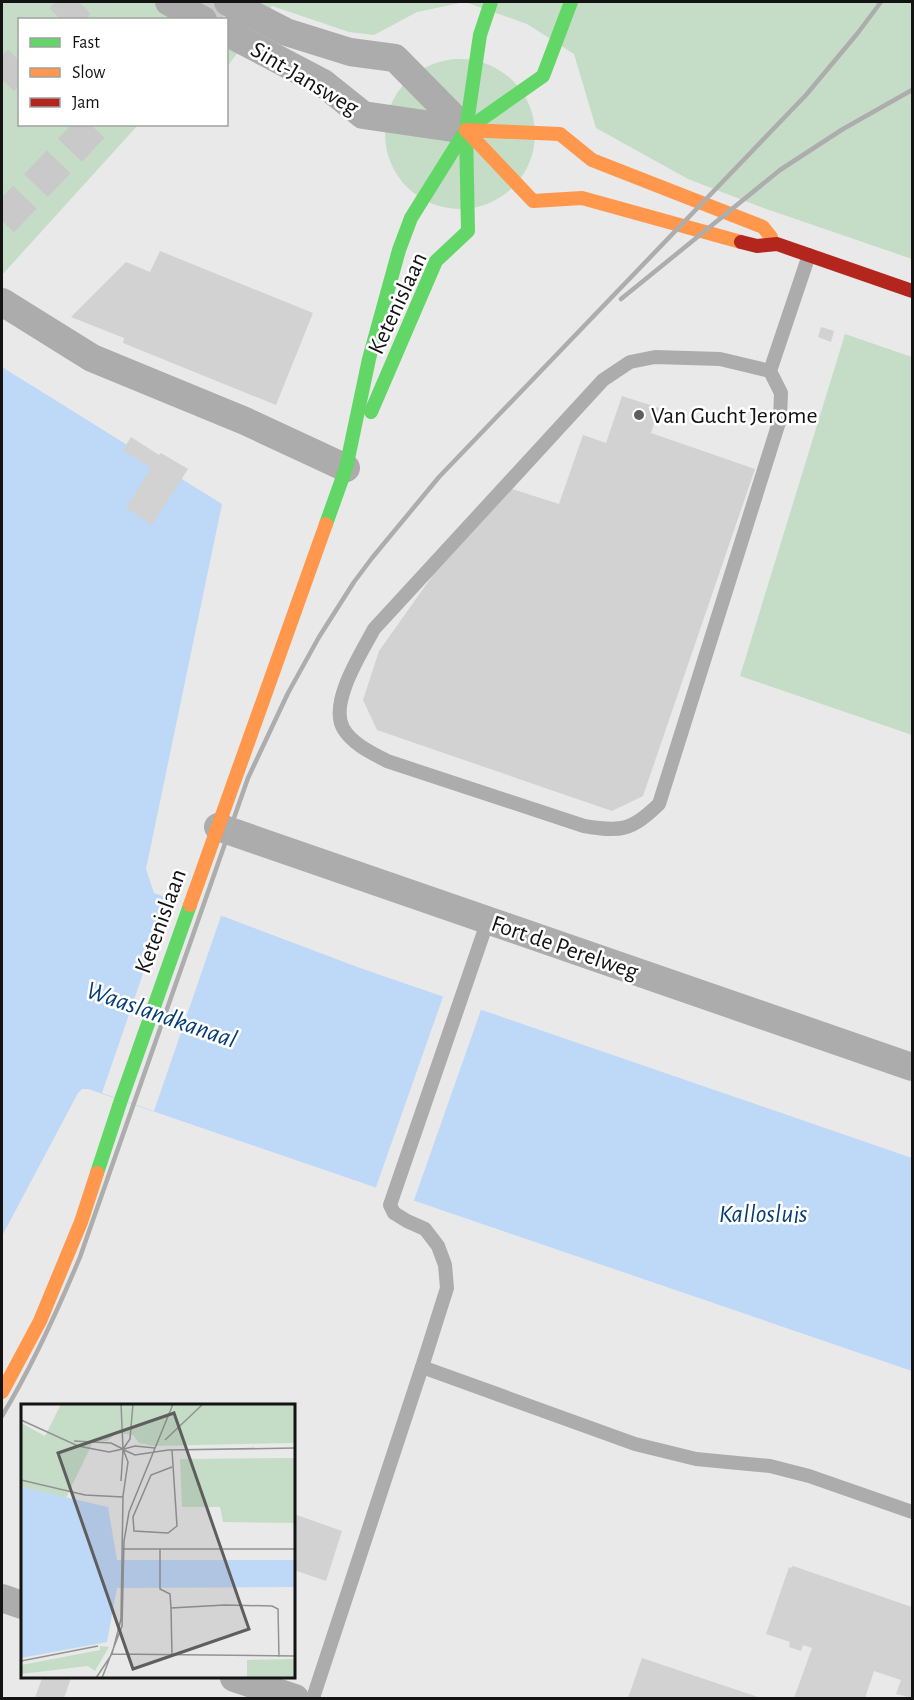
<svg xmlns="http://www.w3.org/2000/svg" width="914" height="1700" viewBox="0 0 914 1700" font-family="'Alegreya Sans',sans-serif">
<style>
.green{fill:#c5ddc7}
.water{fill:#bed8f8}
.pier{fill:#e9e9e9}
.building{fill:#d3d2d3}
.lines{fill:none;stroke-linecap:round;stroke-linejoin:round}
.highway-tunnel{stroke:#c9c9c9;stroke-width:33;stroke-dasharray:33 16;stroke-linecap:butt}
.lane{stroke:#adacac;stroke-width:14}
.street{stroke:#adacac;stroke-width:28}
.fast{stroke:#63d668;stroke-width:14}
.slow{stroke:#ff974d;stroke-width:14}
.jam{stroke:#b3261e;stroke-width:14}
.rail{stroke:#adadad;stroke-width:4.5}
.poi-dot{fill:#5e5e5e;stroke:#fff;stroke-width:2}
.labels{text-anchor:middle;stroke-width:5;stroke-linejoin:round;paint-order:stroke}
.street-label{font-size:24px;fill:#131313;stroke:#fff}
.poi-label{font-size:24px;fill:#131313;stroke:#fff;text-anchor:start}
.water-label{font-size:26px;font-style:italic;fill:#063d73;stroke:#fff}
.inset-road{fill:none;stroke:#939393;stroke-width:1.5}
.view{fill:#5e5e5e;fill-opacity:0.15;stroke:#5e5e5e;stroke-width:3}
.inset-edge{fill:none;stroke:#131313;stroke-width:3}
</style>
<rect width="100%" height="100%" fill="#e9e9e9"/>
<g class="green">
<polygon points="2,2 912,2 912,259 758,206 688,179 596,128 574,54 527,24 465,2 417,12 374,35 349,32 272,6 227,67 226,20 20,20 20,124 138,125 2,275"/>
<circle cx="460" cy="134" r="75"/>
<polygon points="845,334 912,357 912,735 740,676"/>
</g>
<polygon class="water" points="2,367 222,504 146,869 154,893 225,917 360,968 912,1158 912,1371 88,1089 82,1089 78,1093 2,1236"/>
<g class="pier">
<polygon points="170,895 222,913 154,1111 102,1093"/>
<polygon points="444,994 482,1007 413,1203 375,1190"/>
</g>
<g class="building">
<polygon points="160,251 313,313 276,405 123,343 124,338 71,317 126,262 150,272"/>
<polygon points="821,327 834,331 831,342 818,337"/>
<polygon points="622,396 659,408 651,433 755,469 643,796 612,811 377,730 363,700 379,651 438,568 509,488 559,504 583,435 606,443"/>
<polygon points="131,437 159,455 161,453 188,469 152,525 126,508 151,468 123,450"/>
<polygon points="294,1514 342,1531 326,1581 294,1570"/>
<polygon points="793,1566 912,1607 912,1698 896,1694 901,1680 874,1671 865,1698 794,1698 812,1648 803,1645 801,1651 789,1647 790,1642 766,1634 789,1567 791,1568"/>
<polygon points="642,1658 761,1698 628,1698"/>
<polygon points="42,1678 71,1678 64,1698 35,1698"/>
</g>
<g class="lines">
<g class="highway-tunnel">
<polyline points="61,20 79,2"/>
<polyline points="197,20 214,2"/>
<polyline points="2,80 20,61"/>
<polyline points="2,221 95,124"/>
</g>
<g class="lane">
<path d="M770,371l-50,-12 -65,-2 -25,5 -27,18 -229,249c-12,23 -45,73 -31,99 9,16 29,25 44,33l197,65c37,6 47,5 75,-22l121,-385 1,-26 -11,-22 39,-116"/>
<polyline points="422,1367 447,1288 445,1265 438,1246 425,1229 407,1221 394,1213 390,1205 488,920"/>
<polyline points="313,1698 422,1367 635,1444 696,1459 770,1466 809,1476 912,1512"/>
</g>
<g class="street">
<polyline points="169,2 203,20"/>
<polyline points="228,2 286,32 350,52 395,58 466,130"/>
<polyline points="226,32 323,83 363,115 466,130"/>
<polyline points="2,302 92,358 245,421 346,468"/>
<polyline points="218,827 912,1067"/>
<polyline points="2,1598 22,1605"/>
<polyline points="234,1678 295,1698"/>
</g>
<g class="fast">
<polyline points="371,412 436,261 468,231 466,130 480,35 491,2"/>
<polyline points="326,524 346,468 369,359 399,250 411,218 466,130 543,76 571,2"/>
<polyline points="97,1173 121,1100 190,905"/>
</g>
<g class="slow">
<polyline points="466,130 533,201 582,198 741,242"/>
<polyline points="466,130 560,134 592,160 763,227 771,237"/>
<polyline points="190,905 326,524"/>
<polyline points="2,1392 40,1321 81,1222 97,1173"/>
</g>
<polyline class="jam" points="741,242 757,246 777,244 912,291"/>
<g class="rail">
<polyline points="621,299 780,170 843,129 912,90"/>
<path d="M2,1416c31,-51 55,-104 78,-159l168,-479 40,-85 31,-56 35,-55 18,-24 67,-81 367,-382 51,-61 24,-32"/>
</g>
</g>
<circle class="poi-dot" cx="639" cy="415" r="6"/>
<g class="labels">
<g class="street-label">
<text transform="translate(305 78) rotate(31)" y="8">Sint-Jansweg</text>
<text transform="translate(397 303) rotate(-65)" y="8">Ketenislaan</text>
<text transform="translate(160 921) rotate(-70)" y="8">Ketenislaan</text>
<text transform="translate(565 947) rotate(19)" y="8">Fort de Perelweg</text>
</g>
<g class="poi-label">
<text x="651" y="423">Van Gucht Jerome</text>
</g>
<g class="water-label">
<text transform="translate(162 1014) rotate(19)" y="9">Waaslandkanaal</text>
<text x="763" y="1222">Kallosluis</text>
</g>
</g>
<g transform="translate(21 1404)">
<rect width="274" height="274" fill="#e9e9e9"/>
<path d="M40,0h234v39l-142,3 -14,-3 -6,-8 -16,-2 -10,8 -14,1 -27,56 -45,-11v-64l24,13zM274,54v65l-72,-1 -3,-15h-38l-2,-48zM79,242l9,1 -14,24 -7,-5 -67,8v-9l79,-15zM274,255v19h-48v-18z" fill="#c5ddc7"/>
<path d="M0,83l87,20 9,53h178v27l-178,1 -10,54 -86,16z" fill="#bed8f8"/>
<path class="inset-road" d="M100,0l2,45M0,16l57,26 31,6 14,-3M144,36l38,-36M53,37l37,2 12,6M102,45l7,-10 3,-35M103,45l11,-3 20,2M103,46l11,5 33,-5 128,-2M151,46l5,76 -9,7 -34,-2 -1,-14 18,-42 21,-8M0,76l64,15 38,2M100,77l2,-31M101,145h174M139,145v40l10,5 1,14M91,250l184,2M151,252l-1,-48 54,-3 47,1 6,3 1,48M0,257l77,-15M75,274l16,-24 9,-35 2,-123 5,-34 -5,-13M81,274l20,-52 2,-85 5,-29 44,-108"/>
<path class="view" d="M153,9l75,216 -116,40 -75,-216z"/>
<rect width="274" height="274" class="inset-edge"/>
</g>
<rect width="914" height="1700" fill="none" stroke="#131313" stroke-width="6"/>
<rect x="18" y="18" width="210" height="108" fill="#ffffff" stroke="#a1a1a1" stroke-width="1.5"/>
<rect x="30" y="38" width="30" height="9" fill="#63d668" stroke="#a1a1a1" stroke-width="1.5"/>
<text x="72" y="48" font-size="18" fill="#131313">Fast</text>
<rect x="30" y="68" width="30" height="9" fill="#ff974d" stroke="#a1a1a1" stroke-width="1.5"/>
<text x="72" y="78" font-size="18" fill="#131313">Slow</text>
<rect x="30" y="98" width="30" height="9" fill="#b3261e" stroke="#a1a1a1" stroke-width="1.5"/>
<text x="72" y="108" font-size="18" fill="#131313">Jam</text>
</svg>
